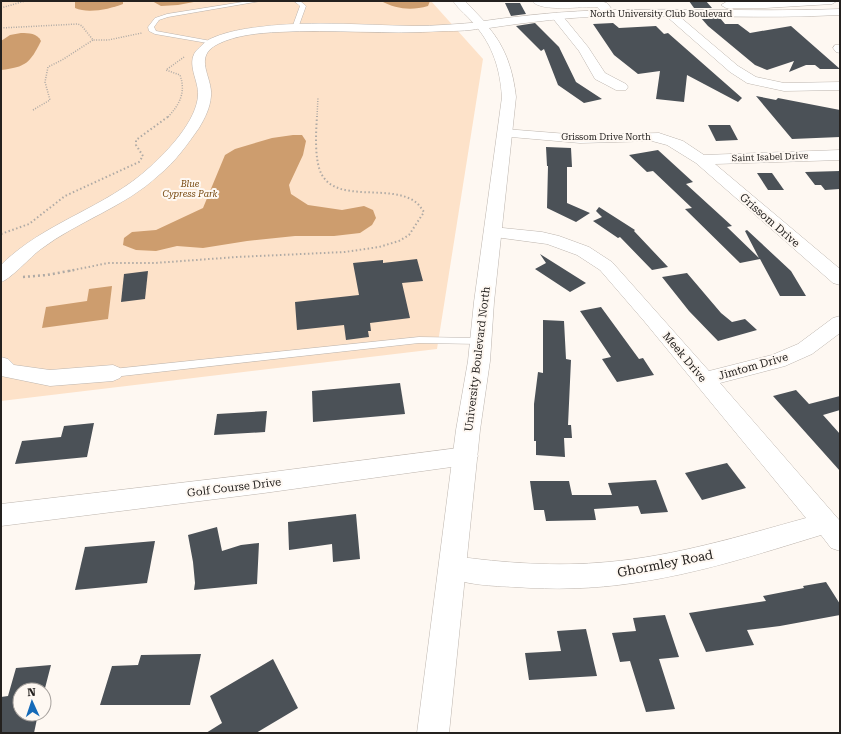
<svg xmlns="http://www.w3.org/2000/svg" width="841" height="734" viewBox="0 0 841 734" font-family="'Roboto Serif',serif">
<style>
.green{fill:#fde2c9}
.water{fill:#cd9d6e}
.building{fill:#4b5157}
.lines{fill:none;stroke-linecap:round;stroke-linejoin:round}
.service-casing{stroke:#bdb5ae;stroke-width:1}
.minor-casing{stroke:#bdb5ae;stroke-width:1}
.tertiary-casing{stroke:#bdb5ae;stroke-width:1}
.path-far2{stroke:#afaaa5;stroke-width:1.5;stroke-dasharray:1 1.5;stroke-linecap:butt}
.path-far1{stroke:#afaaa5;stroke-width:2;stroke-dasharray:1.5 2.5;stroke-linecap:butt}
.path{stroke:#afaaa5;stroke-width:2.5;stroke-dasharray:2 3;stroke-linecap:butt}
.service{fill:#fff;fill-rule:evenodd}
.minor{fill:#fff;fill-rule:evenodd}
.tertiary{fill:#fff;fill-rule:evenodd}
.labels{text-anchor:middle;stroke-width:4;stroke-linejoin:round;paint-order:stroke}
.far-street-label{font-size:9px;fill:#24211f;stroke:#fef8f2}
.far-park-label{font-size:9px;font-style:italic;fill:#76470e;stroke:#fef8f2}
.street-label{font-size:11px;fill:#24211f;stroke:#fef8f2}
.near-street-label{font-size:13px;fill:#24211f;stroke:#fef8f2}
</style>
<rect width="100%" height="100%" fill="#fef8f2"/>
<polygon class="green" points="1,1 431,1 483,59 437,349 1,401"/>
<g class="water">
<path d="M76,1h46l1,1v2c-13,5 -35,10 -48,4v-6z"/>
<polygon points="152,1 199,1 178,5 161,6"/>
<path d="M381,1h49l-2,5c-17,5 -32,3 -47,-5z"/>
<path d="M21,33c8,0 16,0 20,8 -11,22 -15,26 -40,29v-29l9,-6z"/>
<polygon points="293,135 302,135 306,141 303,155 289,185 291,194 308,205 342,210 364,206 373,210 376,218 372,225 360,233 334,236 295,236 247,241 203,248 177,246 156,251 136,250 123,245 124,238 132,232 156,230 203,208 225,155 235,149 272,138"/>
<polygon points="112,286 108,319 42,328 46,307 87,301 89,289"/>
</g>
<g class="building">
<polygon points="689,1 706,1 712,8 694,8"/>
<polygon points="505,3 520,3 526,14 511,16"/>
<polygon points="701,18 720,18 725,24 738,24 750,33 791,26 840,69 820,69 815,65 806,65 789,72 794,61 767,70 755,65 708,26"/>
<polygon points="535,23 559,47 576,82 602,99 584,103 558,85 544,49 541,51 516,26"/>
<polygon points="613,23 619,28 656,26 664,34 668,33 742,98 738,102 687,75 684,102 656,99 660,71 638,74 614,55 593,24"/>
<polygon points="756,96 776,100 778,98 840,110 840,137 792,139"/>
<polygon points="708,125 730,125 738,140 716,141"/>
<polygon points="546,147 571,148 572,167 567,167 567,203 590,213 576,222 547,208 548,166 547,166"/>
<polygon points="658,150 693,182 686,184 732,226 727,227 759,258 745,231 747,230 791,271 806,296 780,296 760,259 740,263 685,209 692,208 653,171 647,172 629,155"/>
<polygon points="840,171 840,189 825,190 821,185 815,185 805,172"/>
<polygon points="757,173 772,173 784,190 768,190"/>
<polygon points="599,207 635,230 634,231 668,267 652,270 620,237 618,238 593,221 602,217 596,211"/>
<polygon points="540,254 586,283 570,292 535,269 546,263"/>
<polygon points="417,259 423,281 402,283 410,318 370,323 371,331 368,331 369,337 346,340 344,325 297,330 295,302 359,295 353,263 383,260 383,263"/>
<polygon points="148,271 145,299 121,302 124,274"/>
<polygon points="687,273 721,313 732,322 745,319 757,330 718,341 689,311 662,277"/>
<polygon points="601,307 639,359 643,358 654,375 617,382 602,359 611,357 580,311"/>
<polygon points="543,320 564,321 566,359 571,360 568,425 571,425 572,438 564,438 565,457 536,455 536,441 534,441 534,404 538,372 543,373"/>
<polygon points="400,383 405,414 313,422 312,391"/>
<polygon points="796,390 809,404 840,396 840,410 823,415 840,434 840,471 773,396"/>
<polygon points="267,411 265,432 214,435 217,414"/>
<polygon points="94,423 87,457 15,464 22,441 61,437 64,426"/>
<polygon points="727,463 746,488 702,500 685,473"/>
<polygon points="656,480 668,512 641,514 638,506 594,509 596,520 546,521 544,510 534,510 530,481 569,481 572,495 612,495 608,483"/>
<polygon points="356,514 360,559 333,562 332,544 289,550 288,522"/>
<polygon points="217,527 222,551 241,545 259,543 257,584 194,590 195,583 193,562 188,535"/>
<polygon points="155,541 147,583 75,590 85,547"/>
<polygon points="826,582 840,604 840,615 780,626 747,630 754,645 706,652 689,613 766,601 763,596 804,588 803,586"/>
<polygon points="665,615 679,657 659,659 675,709 646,712 630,661 620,662 612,633 636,631 633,618"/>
<polygon points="586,629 597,676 529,680 525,653 561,651 557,631"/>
<polygon points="201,654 190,705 100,705 112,666 138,665 141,655"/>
<polygon points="273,659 298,708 256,733 206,733 222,723 210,696"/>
<polygon points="51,665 44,692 44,690 20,690 20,714 38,714 34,733 1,733 1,697 8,696 16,668"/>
</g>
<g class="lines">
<g class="service-casing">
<g id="service">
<polygon points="249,1 261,1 168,17 159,20 154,27 156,31 211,41 213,42 213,44 155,34 149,31 148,27 155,18 167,14"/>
<polygon points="294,1 300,1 306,6 298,28 295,30 292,28 300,6"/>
<polygon points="419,337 480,338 485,341 480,344 419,343 113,377 109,376 108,373 109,370 113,369"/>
</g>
</g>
<g class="minor-casing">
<g id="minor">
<path d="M532,1h68l7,2 8,10 -6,3 -4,-1 -8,-8c-14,-1 -56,6 -65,-6z"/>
<polygon points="837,1 832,4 765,8 726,8 721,5 726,2"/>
<polygon points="669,10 673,11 738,66 756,77 784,83 840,82 840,90 784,91 747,83 730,72 665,15 663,13 665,11"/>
<polygon points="557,13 561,14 588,47 605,73 626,84 628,87 626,90 616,90 595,79 579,51 551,16"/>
<path d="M482,22l4,1 2,2 -2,2c-14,4 -29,4 -43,4 -55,4 -110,-2 -164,1 -20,1 -43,3 -61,12 -26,13 -5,33 -7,52 -1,12 -6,22 -12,32 -12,17 -24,34 -40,47 -34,32 -81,46 -118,74 -11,8 -30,30 -40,33v-17c43,-43 105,-57 149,-98 18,-16 47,-47 48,-72 1,-14 -12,-31 -2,-44 4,-4 10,-10 14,-12 13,-6 27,-9 41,-11 54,-8 108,-3 161,-2 23,0 47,-2 70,-4z"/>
<polygon points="835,45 840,45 840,53 836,52 833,48"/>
<polygon points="505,129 580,135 659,133 683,141 704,155 840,150 840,160 715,164 840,269 840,285 833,283 696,163 667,145 652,141 580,143 500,136 498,133 500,130"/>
<path d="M493,227l49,5 17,4 30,11 23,15 97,109 63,-16 26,-11 35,-26 7,-2v17l-28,21 -27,12 -65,17 120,138v30l-9,-3 -10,-13c-62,19 -124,39 -188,48 -39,6 -79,7 -118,4 -23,-1 -49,-2 -71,-11l-4,-8 4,-8 9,-4c51,7 103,11 155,6 67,-6 133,-26 198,-44l-162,-197 -44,-51 -23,-15 -30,-11 -60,-8 -3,-4 3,-4z"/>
<polygon points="1,357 8,359 14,365 50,370 113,365 120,368 124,373 120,378 113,381 50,386 1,376"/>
<polygon points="466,447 474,449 478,456 474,463 466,465 264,493 1,526 1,504 264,473"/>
</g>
</g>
<g class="tertiary-casing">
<path id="tertiary" d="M453,1h12l19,20c41,-6 83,-10 125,-11 77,-2 154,2 231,-1v6c-77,4 -153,0 -230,1 -40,1 -81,6 -121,12 17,20 24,43 27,69l-22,205 -4,59 -10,69 -31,303h-32l39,-303 12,-69 6,-59 28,-205c-2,-28 -9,-51 -27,-72 -7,-9 -16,-15 -22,-24z"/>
</g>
<g class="path-far2">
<polyline points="1,8 25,1"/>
<polyline points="1,28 78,24 82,26 93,40 108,40 142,33"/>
<polyline points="33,110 50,100 45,82 48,67 62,60 93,40"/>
<path d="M168,117c12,-13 18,-25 12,-42l-14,-5 18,-13"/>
<polyline points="317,117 318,97"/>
</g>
<g class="path-far1">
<polyline points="1,234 29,224 65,196 139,162 143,156 136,145 136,140 169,116"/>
<path d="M69,271l39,-8h47l82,-6 108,-5 34,-5 20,-6 10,-6 15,-23c-3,-4 -6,-9 -10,-11 -26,-17 -76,2 -92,-26 -8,-14 -6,-43 -5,-59"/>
</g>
<polyline class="path" points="23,277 47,275 74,270"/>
<use href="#service" class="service"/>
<use href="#minor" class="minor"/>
<use href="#tertiary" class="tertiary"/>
</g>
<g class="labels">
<g class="far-street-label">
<text x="661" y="17">North University Club Boulevard</text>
<text x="606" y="140">Grissom Drive North</text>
<text transform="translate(770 157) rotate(-2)" y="3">Saint Isabel Drive</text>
</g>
<g class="far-park-label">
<text x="190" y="187">Blue<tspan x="190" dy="10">Cypress Park</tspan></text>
</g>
<g class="street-label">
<text transform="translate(770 220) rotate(41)" y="4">Grissom Drive</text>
<text transform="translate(685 357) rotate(50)" y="4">Meek Drive</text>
<text transform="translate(477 359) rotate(-83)" y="4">University Boulevard North</text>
<text transform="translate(753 366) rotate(-16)" y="4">Jimtom Drive</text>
<text transform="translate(234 487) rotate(-7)" y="4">Golf Course Drive</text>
</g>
<g class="near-street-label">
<text transform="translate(665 563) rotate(-11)" y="5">Ghormley Road</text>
</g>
</g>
<rect width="841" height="734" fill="none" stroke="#24211f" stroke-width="4"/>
<g transform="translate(32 702) rotate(357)"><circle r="19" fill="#fef8f2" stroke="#a7a29e"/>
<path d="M0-3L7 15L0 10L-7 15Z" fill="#156ab8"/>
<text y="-6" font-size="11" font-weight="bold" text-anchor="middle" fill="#24211f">N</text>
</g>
</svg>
